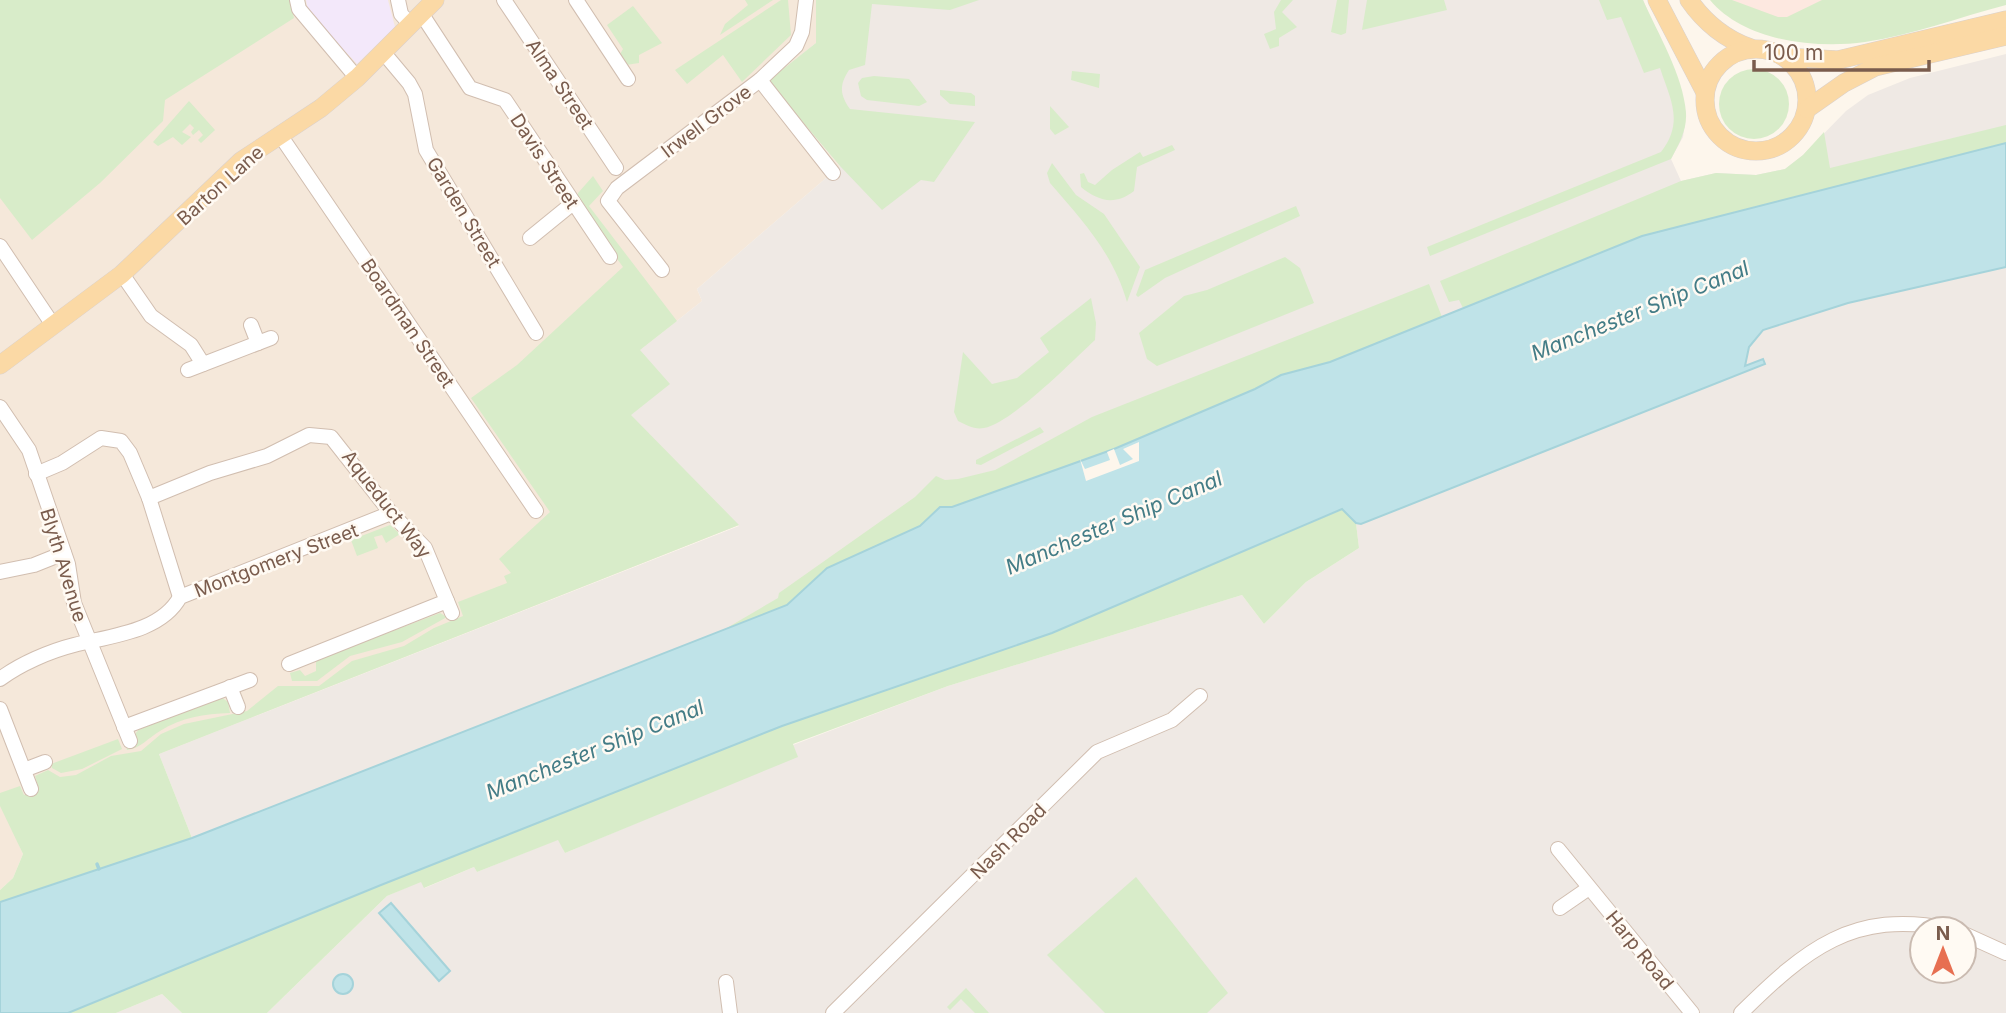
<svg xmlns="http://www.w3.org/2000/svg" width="2006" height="1013" viewBox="0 0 2006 1013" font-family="Inter,sans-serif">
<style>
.residential{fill:#f5e8da}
.commercial{fill:#fde8e0}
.industrial{fill:#efe9e4;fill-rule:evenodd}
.education{fill:#f3e8fa}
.green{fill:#d8ecc9}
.water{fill:#bfe3e8;stroke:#a5d3da;stroke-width:2}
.pier{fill:#fdf6ec}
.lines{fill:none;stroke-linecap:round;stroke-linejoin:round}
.stream{stroke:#a5d3da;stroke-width:3.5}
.minor-casing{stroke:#d1beb0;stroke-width:16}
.major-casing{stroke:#dad1cd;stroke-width:19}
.minor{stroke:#fff;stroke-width:14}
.major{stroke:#fbd9a5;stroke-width:18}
.labels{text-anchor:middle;stroke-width:5;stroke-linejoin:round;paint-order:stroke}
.street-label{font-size:19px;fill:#7a5c4d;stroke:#fffaf3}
.water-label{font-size:21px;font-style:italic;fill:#437c86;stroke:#fffaf3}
</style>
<rect width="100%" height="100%" fill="#fdf6ec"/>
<polygon class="residential" points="0,0 816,0 816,43 768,82 840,166 697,289 702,301 640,350 739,525 159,754 2,806 23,854 13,878 0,890"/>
<polygon class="commercial" points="1721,0 1833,0 1785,24"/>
<g class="industrial">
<polygon points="816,0 1643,0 1677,78 1686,113 1683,137 1671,159 1681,181 1716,173 1756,175 1785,169 1803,155 1846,111 1868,95 1910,78 2006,54 2006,143 1642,236 1495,295 787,605 192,838 159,754 739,526 630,415 640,350 702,301 697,289 840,166 768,81 816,43"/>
<path d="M2006,267v746h-1739l120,-117 34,-15 4,7 49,-21 3,5 82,-33 6,14 232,-97 -4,-11 155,-59 294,-91 22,29 42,-42 53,-34 -3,-25 408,-159 -1,-5 -18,8 4,-20 14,-17 85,-27zM1922,929h42v42h-42z"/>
<polygon points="162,994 182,1013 116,1013"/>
</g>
<polygon class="education" points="306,0 388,0 395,27 357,64 308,12"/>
<g class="green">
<polygon points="0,0 290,0 294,18 165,100 163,121 100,183 32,240 0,198"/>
<polygon points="745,0 773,0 720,35 725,24 748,5"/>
<polygon points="781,0 788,0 791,35 742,82 723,55 687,84 675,70"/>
<path d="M816,0h163l-29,10 -78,-6 -7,61 -16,5c-10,15 -9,25 1,39l125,13 -41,60 -13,-2 -39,30 -42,-44 -72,-85 48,-38z"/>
<polygon points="1281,0 1293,0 1282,12 1297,27 1279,38 1279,46 1270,49 1264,34 1276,29 1274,12"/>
<polygon points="1337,0 1349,0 1346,33 1341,35 1331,32"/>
<polygon points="1367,0 1444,0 1447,10 1362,30"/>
<path d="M1599,0h44c15,34 40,75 43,113 1,17 -7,31 -15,46l-241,97 -3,-9 234,-95c23,-30 10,-51 -1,-84l-16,5 -23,-56 -14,3z"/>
<path d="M1710,0h22l46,17h9l35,-17h184v5c-46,12 -94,30 -141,37 -50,7 -121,-1 -155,-42z"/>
<polygon points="633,6 662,43 639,55 639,63 626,65 619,56 623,49 607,25"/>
<circle cx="1754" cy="104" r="35"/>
<polygon points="1072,71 1100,74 1099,88 1071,80"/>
<polygon points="874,76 909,79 927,102 919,106 867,100 861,96 858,83 862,78"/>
<polygon points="940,90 971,93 975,96 975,106 950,104 940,95"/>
<polygon points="189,101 215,130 201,143 198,140 203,135 199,130 193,135 191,132 194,128 190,124 182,132 191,137 182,145 173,137 158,146 153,142"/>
<polygon points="1050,106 1069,127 1055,135 1050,129"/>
<polygon points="2006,125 2006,143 1642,236 1463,308 1459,300 1449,302 1440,281 1681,181 1716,173 1756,175 1785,169 1803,155 1824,132 1830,168"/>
<path d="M1172,145l3,5 -38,17 -3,24c-19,15 -36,10 -53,-4l-1,-13 4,-1 4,9 7,3 17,-15 28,-18 3,5z"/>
<path d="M1052,163l24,32 28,19 36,53 -13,35c-14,-49 -45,-82 -77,-119l-3,-10z"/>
<polygon points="593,176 603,191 589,206 677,321 640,350 670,384 631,415 739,525 159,754 192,838 0,902 0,890 13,878 23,854 0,806 0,793 20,786 24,795 39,789 35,776 48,770 60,777 76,775 111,756 141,751 161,734 184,724 247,711 278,686 319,686 352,661 404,646 434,628 463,616 458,602 507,583 504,576 511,573 499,559 550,512 471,398 517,365 623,267 577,204 578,193"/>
<polygon points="1296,206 1300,216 1165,278 1138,297 1136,295 1145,270"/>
<polygon points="1285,257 1300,268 1314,303 1157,366 1147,359 1139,333 1184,296 1207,290"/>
<polygon points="1429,284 1442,317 1330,362 1281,375 1255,389 1114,449 952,507 940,508 920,526 827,568 787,605 725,629 778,598 779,593 915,497 936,476 945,480 958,479 995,470 1092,417"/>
<path d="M1091,298l5,25 -1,17c-23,21 -83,83 -111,88 -9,2 -18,-3 -26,-7l-4,-9 9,-60 29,32 25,-6 32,-26 -9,-14z"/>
<polygon points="1040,427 1044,432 981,465 976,464 976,460"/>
<polygon points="1343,509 1356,523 1359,548 1306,582 1264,624 1242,595 948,686 793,744 798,757 565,853 558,840 477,872 474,867 424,888 421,882 387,896 267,1013 182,1013 162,994 116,1013 68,1013 381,885 782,726 1052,633"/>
<polygon points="390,525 400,534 386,543 382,535 374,537 378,548 357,556 351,540"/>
<polygon points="440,613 447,617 402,642 350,656 317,681 292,681 290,673 300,670 305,676 316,671 316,660"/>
<path d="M221,697l7,5 2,11c-26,1 -48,4 -70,18 -12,7 -19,17 -33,19l-1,-4 13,-17z"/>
<polygon points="118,739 122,749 82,769 61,773 52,768 51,764"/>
<polygon points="1136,877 1228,993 1207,1013 1105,1013 1047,955"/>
<polygon points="966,988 989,1013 975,1013 961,999 950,1010 947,1007"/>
</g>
<g class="water">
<polygon points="2006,143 2006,267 1848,303 1763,330 1749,347 1745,366 1763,359 1765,364 1361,524 1356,523 1342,509 1052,633 782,726 381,885 68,1013 0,1013 0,902 192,838 787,605 827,568 920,526 940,507 952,507 1114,449 1255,389 1281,375 1330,362 1642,236"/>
<polygon points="391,903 450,971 439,981 379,913"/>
<circle cx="343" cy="984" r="10"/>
</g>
<polygon class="pier" points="1139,442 1139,461 1086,481 1080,459 1085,469 1110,460 1107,452 1114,449 1120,465 1133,459 1123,449"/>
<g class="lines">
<polyline class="stream" points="97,864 99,869"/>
<g class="minor-casing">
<g id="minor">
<polyline points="297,0 299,9 357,78"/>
<polyline points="398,0 401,14 410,24"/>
<polyline points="504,0 616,168"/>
<polyline points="576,0 628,79"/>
<polyline points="421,13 470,88 505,100 610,257"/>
<polyline points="383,52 409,83 415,94 426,150 536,333"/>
<polyline points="760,80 833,173"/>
<polyline points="280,135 536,511"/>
<polyline points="530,238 573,203"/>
<polyline points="0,246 53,325"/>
<polyline points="662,270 608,201 617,188 760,80 796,46 802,32 806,0"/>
<polyline points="122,274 151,316 191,345 203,364"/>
<polyline points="251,325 258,343"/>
<polyline points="188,370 271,338"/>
<polyline points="0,407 29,450 68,564 74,603 130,741"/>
<polyline points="36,474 62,463 101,438 121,441 130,453 149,498 180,597"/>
<polyline points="149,498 210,473 267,456 309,435 331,437 391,513 425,548 452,613"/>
<polyline points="0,572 34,565 64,553"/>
<polyline points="289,664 447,601"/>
<path d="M0,679c20,-15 50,-28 74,-34 36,-9 87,-13 106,-48l211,-84"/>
<polyline points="230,687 238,707"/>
<polyline points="0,709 31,789"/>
<polyline points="124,727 250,680"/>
<polyline points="24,770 45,762"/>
<polyline points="1558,849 1692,1013"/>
<polyline points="1560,908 1589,888"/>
<polyline points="1964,934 2006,953"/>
<polyline points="726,982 730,1013"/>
<polyline points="833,1013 1097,752 1172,720 1200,696"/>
<path d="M1741,1013c64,-63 112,-104 208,-84"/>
</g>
</g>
<g class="major-casing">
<g id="major">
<polyline points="1657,0 1705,92"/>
<path d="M1689,0c15,22 37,40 62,48"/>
<circle cx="1756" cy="100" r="51"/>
<polyline points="1785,57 1838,60 2006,20"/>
<polyline points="1807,109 1844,83 1875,67 2006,36"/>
<polyline points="0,365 122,274 241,161 321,108 357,78 435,0"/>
</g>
</g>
<use href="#minor" class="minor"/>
<use href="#major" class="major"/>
</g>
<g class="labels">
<g class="street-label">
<text transform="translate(560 84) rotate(56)" y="7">Alma Street</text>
<text transform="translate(706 121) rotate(-37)" y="7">Irwell Grove</text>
<text transform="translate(545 161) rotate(57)" y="7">Davis Street</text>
<text transform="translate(220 185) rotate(-42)" y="7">Barton Lane</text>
<text transform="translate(464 212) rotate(59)" y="7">Garden Street</text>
<text transform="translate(408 323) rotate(56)" y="7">Boardman Street</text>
<text transform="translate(387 504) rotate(52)" y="7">Aqueduct Way</text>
<text transform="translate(276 560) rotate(-21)" y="7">Montgomery Street</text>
<text transform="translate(64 565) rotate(73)" y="7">Blyth Avenue</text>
<text transform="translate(1008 841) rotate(-45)" y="7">Nash Road</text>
<text transform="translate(1640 950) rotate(51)" y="7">Harp Road</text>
</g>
<g class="water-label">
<text transform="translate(1640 311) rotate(-22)" y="7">Manchester Ship Canal</text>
<text transform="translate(1114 523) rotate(-23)" y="7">Manchester Ship Canal</text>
<text transform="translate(595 750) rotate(-22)" y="7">Manchester Ship Canal</text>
</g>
</g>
<g transform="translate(1943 950)"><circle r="33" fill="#fffaf3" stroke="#cabbb1" stroke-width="2"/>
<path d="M0-5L12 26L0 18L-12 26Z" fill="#e76f51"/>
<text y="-10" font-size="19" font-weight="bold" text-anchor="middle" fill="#7a5c4d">N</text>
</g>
<path d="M1754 60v10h175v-10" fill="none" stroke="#7a5c4d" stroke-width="3.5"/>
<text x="1764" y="60" font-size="21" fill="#7a5c4d" stroke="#fffaf3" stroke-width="5" paint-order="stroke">100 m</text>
</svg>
